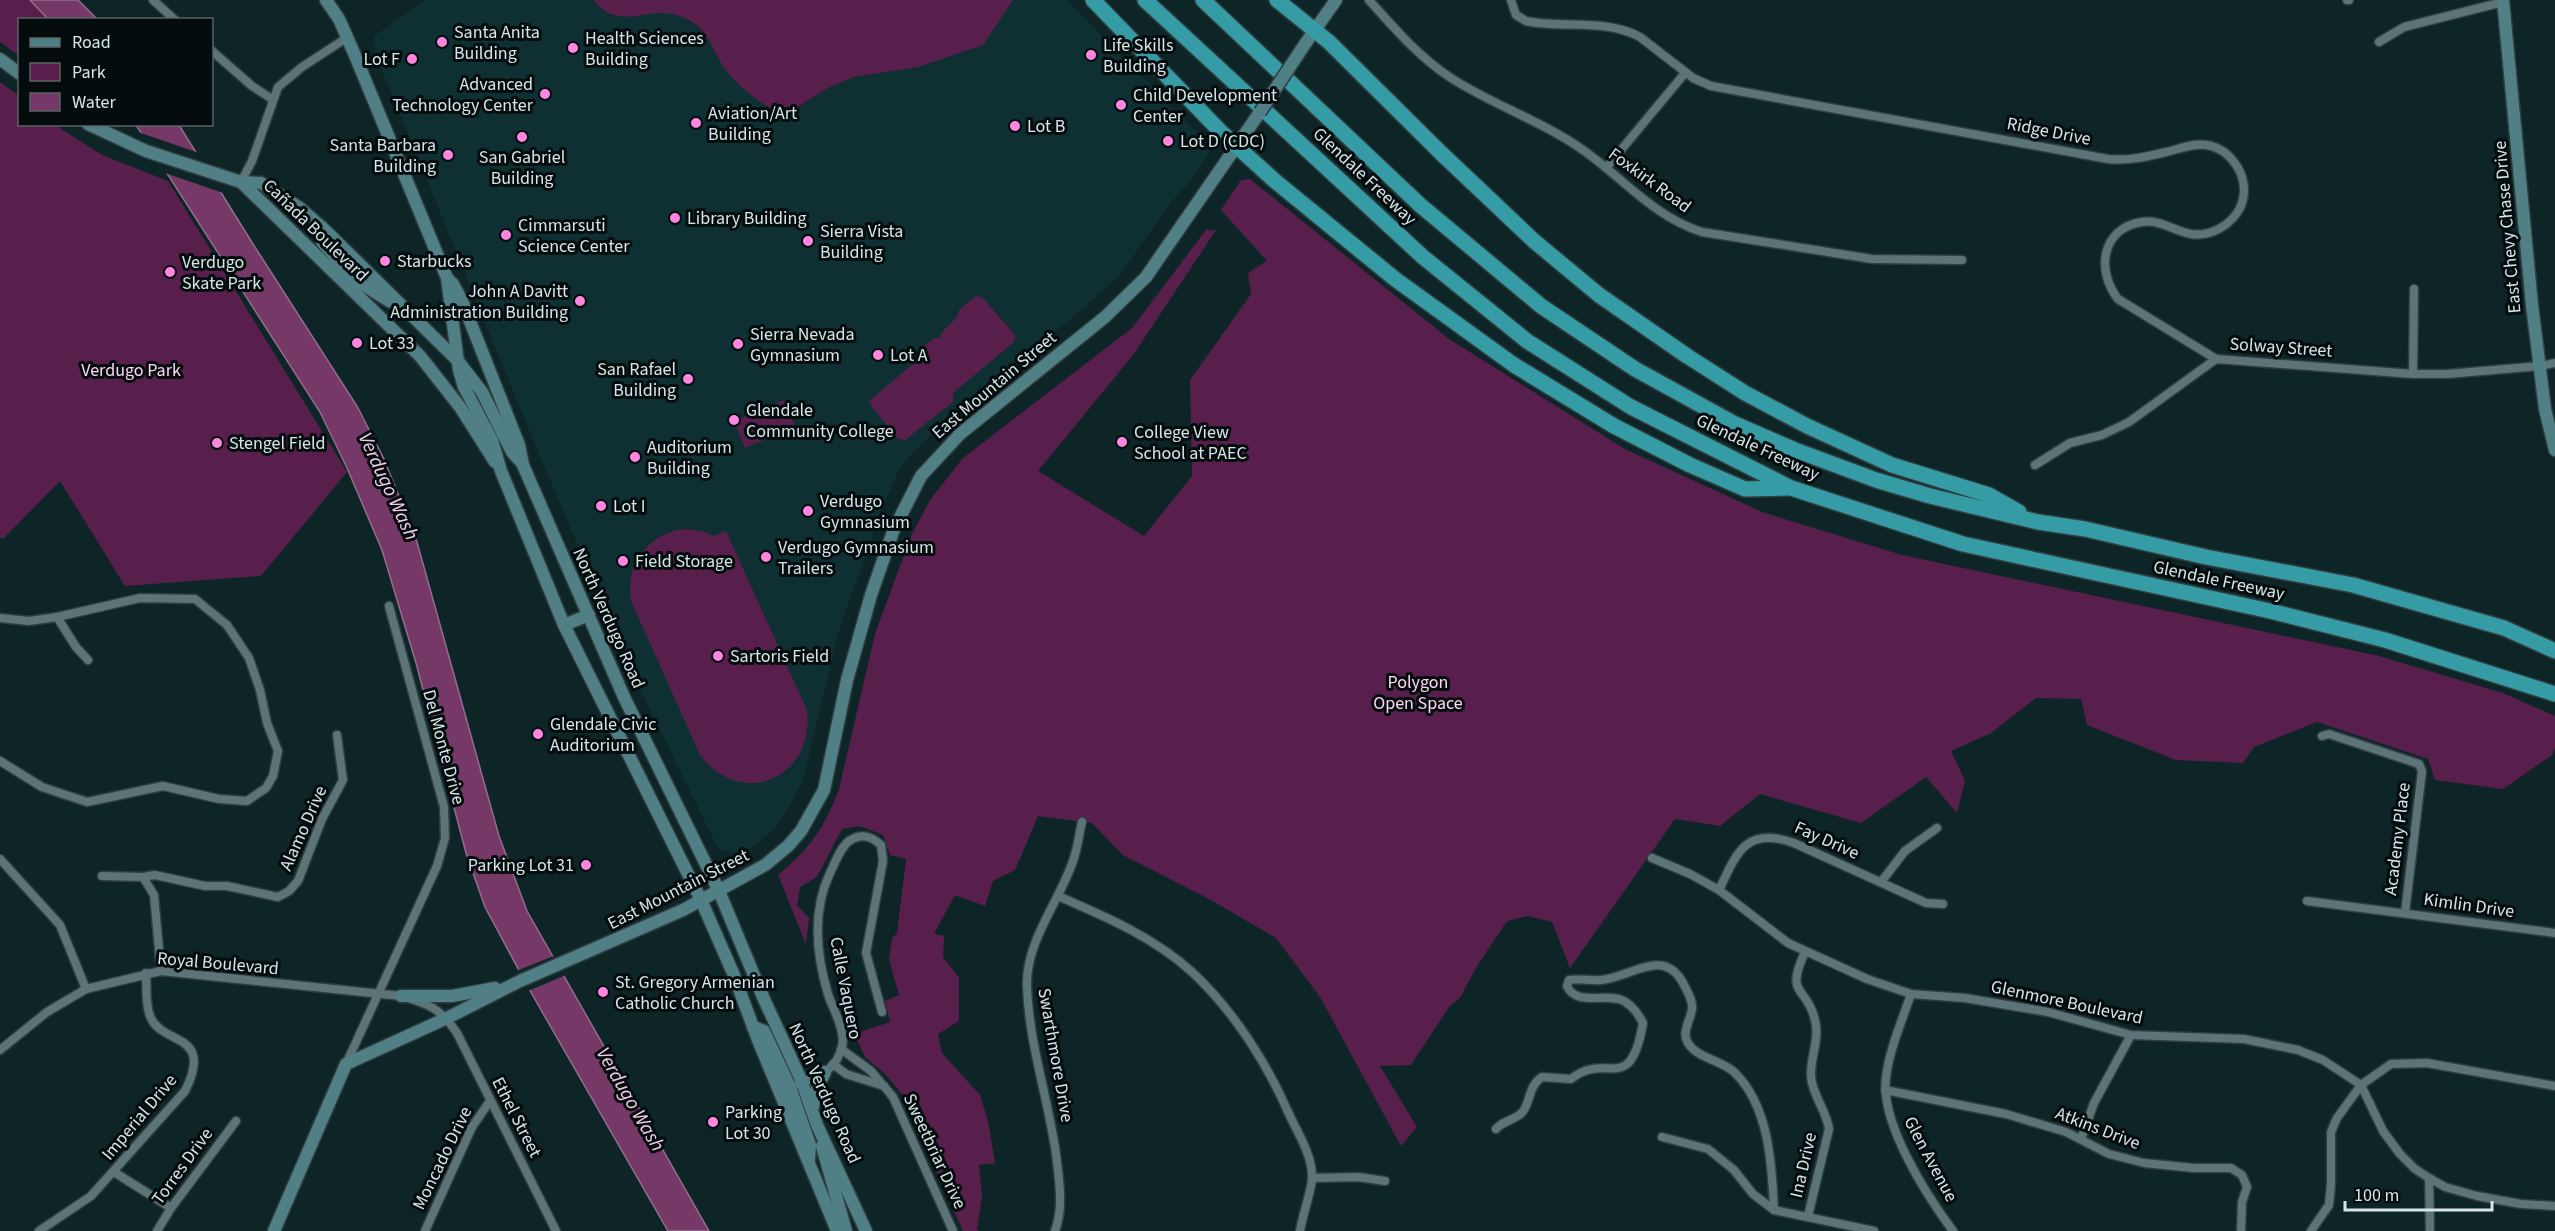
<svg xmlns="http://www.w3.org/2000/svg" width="2555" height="1231" viewBox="0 0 2555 1231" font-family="'Source Sans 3',sans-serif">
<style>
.built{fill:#0e3033}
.green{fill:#591f4c}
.water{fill:#763967;stroke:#936d8d;stroke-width:1.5}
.pier{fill:#0e2527}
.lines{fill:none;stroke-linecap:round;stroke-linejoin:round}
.street-casing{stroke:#303d3f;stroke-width:11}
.secondary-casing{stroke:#303d3f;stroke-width:15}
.highway-casing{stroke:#303d3f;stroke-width:18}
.street{stroke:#5c7477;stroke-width:8}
.secondary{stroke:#508085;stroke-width:12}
.highway{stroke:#359ca6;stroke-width:15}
.secondary-bridge-casing{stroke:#303d3f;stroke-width:15;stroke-linecap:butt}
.secondary-bridge{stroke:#508085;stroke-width:12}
.poi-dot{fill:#fe85e0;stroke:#040c0d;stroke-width:2}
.labels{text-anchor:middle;stroke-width:6;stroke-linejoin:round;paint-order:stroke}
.poi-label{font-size:18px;fill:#d8e5e7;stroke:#040c0d;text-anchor:start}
.street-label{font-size:18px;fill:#d8e5e7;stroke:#040c0d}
.park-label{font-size:18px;fill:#fcd6f0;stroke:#040c0d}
.water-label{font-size:20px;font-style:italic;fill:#f5cfe9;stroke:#040c0d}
</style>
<rect width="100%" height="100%" fill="#0e2527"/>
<polygon class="built" points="426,0 593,0 604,11 624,16 657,11 673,13 684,17 707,35 726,71 767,107 780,114 794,111 826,89 853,77 982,45 1013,0 1067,0 1212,148 1191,181 1172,201 1120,275 1069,321 956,409 913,452 899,470 882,509 838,633 803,781 783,817 769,834 745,852 734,854 718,848 631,671 536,447 375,53 374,36"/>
<g class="green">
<polygon points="0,0 33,0 52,19 20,20 19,56 0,42"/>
<path d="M593,0h420l-30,45 -65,22 -65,10 -27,12 -39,25c-17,-1 -52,-30 -62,-45 -11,-16 -14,-32 -30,-45 -35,-24 -56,0 -84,-10 -7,-2 -12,-8 -18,-14z"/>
<polygon points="0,82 19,96 20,124 55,125 102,155 168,181 347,472 261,576 125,586 60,481 3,539 0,537"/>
<path d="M1250,179l199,160 176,110 137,63 140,43 477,101 124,37 52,23v32l-3,7 -49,34 -68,-9 -7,-21 -111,-37 -63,25 -11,16 -67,-3 -89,-35 -6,-26 -45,-1 -45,35 -40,18 14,30 -8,32 -31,-36 -65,46 -101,-29 -40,32 -45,-7 -105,149 -18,-46 -24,-6 -21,5 -30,45 -17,32 -11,9 -38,58 -31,1 37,61 -16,19 -81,-149 -44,-59 -65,-38 -88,-45 -31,-32 -54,-7 -23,54 -22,11 -8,25 -30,-11 -21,39 10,2 -1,21 16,21v43l-21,13 4,19 38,42 8,26 7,42 -16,2 3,31 -5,34 3,1h-17l-61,-137 -18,-21 -19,-16 -11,-23 36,-12 -5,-21 14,-6 -10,-36 3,-21 5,-5 9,-74 -16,-4 -7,-20 -23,-9 -18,3 -25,48 -17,10 -3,18 12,13 -3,26 -28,-69c32,-27 46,-46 61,-86l36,-155 36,-98 19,-36 33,-42 169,-130 74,-98h10l-83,125 -95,116 106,65 48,-60 -2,-96 61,-86 -3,-21 19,-12 -46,-51 20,-30z"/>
<path d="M976,296l6,1 33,38 -1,7 -61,51v9l-48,38 -7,-1 -30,-37 52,-44v-9l14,-11h6c3,-12 17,-15 19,-28z"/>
<polygon points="784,400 795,427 745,448 734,421"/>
<path d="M685,529l17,2 12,5 12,-5 81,179c8,68 -65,100 -107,45l-69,-154c-6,-37 17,-68 54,-72z"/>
</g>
<g class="water">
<polygon points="30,0 78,0 97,19 48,19"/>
<polygon points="136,125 179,125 253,244 357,406 383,457 415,535 499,836 527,911 709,1231 668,1231 529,989 485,907 466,853 416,663 382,550 347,468 320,412"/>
</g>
<g class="pier">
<polygon points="138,132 199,153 226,194 165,173"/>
<polygon points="554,956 566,975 528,991 516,971"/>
</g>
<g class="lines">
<g class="street-casing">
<g id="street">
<polyline points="153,0 175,20"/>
<path d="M1369,0c26,29 50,57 82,78 42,27 91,43 132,72 40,28 71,67 119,82l170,27 90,1"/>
<path d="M1511,0l5,15 10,6c38,8 78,-3 114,16l53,41 18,8 397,73c20,2 38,-2 58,-7 13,-3 27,-9 40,-7 14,2 25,11 32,23 7,12 8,27 2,40 -9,17 -29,29 -49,26 -17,-3 -31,-15 -49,-12 -41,6 -46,49 -24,77l98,60"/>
<polyline points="2347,0 2349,0"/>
<polyline points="2379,42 2404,27 2503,2"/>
<polyline points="212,51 252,86 272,99"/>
<polyline points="1606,168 1685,73"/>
<polyline points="241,182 252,161 278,87 302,67 348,37"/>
<polyline points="2413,374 2414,289"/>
<polyline points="2035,465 2070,443 2102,435 2129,422 2216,359 2413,374 2447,374 2540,366 2555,363"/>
<polyline points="57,617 76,647 88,660"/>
<polyline points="0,618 29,621 57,617 140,598 195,599 227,625 249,658 260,690 267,723 278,751 273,776 266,788 247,801 219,799 163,786 87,802 42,787 0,761"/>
<polyline points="2322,736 2329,734 2419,764 2422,771 2405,913"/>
<polyline points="1652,858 1690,874 1719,890 1788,943 1867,979 1911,994 1965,998 2048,1012 2131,1035 2244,1039 2298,1050 2323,1060 2361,1085 2383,1131 2400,1154 2415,1169 2429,1178 2445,1187 2477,1196 2521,1204 2555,1206"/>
<polyline points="0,859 60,925 86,989"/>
<polyline points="102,876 143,877 155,875 205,886 227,886 278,897 289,891 298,881 322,819 343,780 337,735"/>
<polyline points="143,877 154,895 161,971"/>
<polyline points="1881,882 1905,851 1937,828"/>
<path d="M1719,890c18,-38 27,-64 75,-47l132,60 17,1"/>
<path d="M1058,896c46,20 96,41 134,76 41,38 75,91 97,142 9,19 24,43 23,64 0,11 -10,39 -12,53"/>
<polyline points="2307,901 2555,933"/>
<path d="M1805,952c-21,45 2,33 10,68 5,20 -5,37 -4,56 1,19 15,33 18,53l-21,87"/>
<path d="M1911,994c-9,27 -22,56 -25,84 -6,45 41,118 67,153"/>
<polyline points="841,1049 871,1071 893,1097 953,1231"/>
<path d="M0,1050l47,-38 39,-23 75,-18 240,25c28,8 39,12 56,37l99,198"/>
<polyline points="346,1064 437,866 445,838 444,807 389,606"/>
<polyline points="833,1064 846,1074 884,1086"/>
<path d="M798,1084c20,-9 37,-11 44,-37 4,-17 -9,-37 -14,-53 -12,-40 -16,-83 2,-121 5,-10 10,-25 19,-32 13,-8 22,-5 32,4l2,16 -17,92 16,59"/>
<polyline points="1885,1090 2006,1114 2066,1132 2109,1154 2144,1163 2194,1168 2231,1168 2242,1175 2247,1187 2242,1202 2241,1231"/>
<path d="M1496,1129c7,-9 22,-9 28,-19 7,-12 5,-24 18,-33l29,2c36,-29 59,19 72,-56 -5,-9 -9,-16 -19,-22 -17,-9 -48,6 -57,-15l2,-6c12,-2 21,1 32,0 29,-2 62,-34 82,3 4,8 10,17 9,26 -2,14 -13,25 -1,38 9,11 31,14 43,25 35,33 38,93 40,138"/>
<polyline points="1662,1137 1708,1149 1734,1170 1753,1194 1774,1210 1874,1231"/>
<polyline points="2081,1139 2094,1103 2131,1035"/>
<polyline points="114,1172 171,1208"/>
<polyline points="1312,1178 1358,1177 1385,1181"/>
<polyline points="2429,1178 2430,1231"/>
<path d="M39,1231l52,-35 94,-105c30,-60 -24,-45 -35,-75 -5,-12 -3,-30 -4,-43"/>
<polyline points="157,1231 171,1208 236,1121"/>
<polyline points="425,1231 472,1127 490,1101"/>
<path d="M1055,1231c9,-24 4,-52 1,-77 -8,-56 -27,-111 -29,-167 -2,-46 34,-87 47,-129 4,-12 5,-24 8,-36"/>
<polyline points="2311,1231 2329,1205 2331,1184 2331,1132 2337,1118 2361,1085 2391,1064 2427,1063 2555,1086"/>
</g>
</g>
<g class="secondary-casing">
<g id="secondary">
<polyline points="326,0 339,19 354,53 447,278 459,370 464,387 492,440 501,471 564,625 701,900 733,973 758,1040 837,1231"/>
<polyline points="2503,0 2532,305 2545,409 2555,450"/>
<polyline points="1305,44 1336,0"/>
<polyline points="0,59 20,74"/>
<polyline points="88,124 146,151 241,182 261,183 300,208 327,232 458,361 482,392 512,452 521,462"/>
<polyline points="241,182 420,356 460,407 495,462"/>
<polyline points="322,227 322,242 347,270 349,276 389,301 396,303"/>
<polyline points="447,278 453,284 462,301 519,445 523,465 624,697 719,891 763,997 802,1082 817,1125 866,1231"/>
<polyline points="564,625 589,615"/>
<polyline points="401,996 452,996 495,988"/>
<polyline points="753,1027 764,1031 790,1087 810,1145 809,1159"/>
<polyline points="813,1107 816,1091 825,1072"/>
<polyline points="822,1146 846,1231"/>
<polyline points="274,1231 346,1064 447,1018 520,981 683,910 765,865 788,846 801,831 824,790 847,680 871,595 894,529 921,476 960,434 1105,317 1146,277 1260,112"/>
</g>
</g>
<g class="highway-casing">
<g id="highway">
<polyline points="1093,0 1221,132 1275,181 1395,279 1514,365 1614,426 1690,465 1745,489 1788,488"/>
<polyline points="1145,0 1423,257 1527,341 1631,407 1791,488 1963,544 2270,611 2385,640 2555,694"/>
<polyline points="1203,0 1420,205 1541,306 1635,369 1735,424 1795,450 1876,480 1930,496 2038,522 2085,529 2206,557 2353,585 2504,628 2555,651"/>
<polyline points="1277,0 1329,42 1441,153 1534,241 1599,295 1687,356 1745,393 1807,426 1892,465 1989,495 2019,512"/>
</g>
</g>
<use href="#street" class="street"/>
<use href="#secondary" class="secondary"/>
<use href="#highway" class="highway"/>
<g class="secondary-bridge-casing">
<polyline id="secondary-bridge" points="1260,112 1305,44"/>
</g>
<use href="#secondary-bridge" class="secondary-bridge"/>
</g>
<g class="poi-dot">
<circle cx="442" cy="42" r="6"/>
<circle cx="573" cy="48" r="6"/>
<circle cx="1091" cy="55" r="6"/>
<circle cx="412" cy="59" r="6"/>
<circle cx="545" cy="94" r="6"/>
<circle cx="1121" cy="105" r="6"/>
<circle cx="696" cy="123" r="6"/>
<circle cx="1015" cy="126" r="6"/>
<circle cx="522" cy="137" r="6"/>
<circle cx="1168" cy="141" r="6"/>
<circle cx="448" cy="155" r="6"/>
<circle cx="675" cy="218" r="6"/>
<circle cx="506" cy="235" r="6"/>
<circle cx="808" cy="241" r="6"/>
<circle cx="385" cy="261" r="6"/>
<circle cx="170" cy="272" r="6"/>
<circle cx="580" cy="301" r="6"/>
<circle cx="357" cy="343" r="6"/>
<circle cx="738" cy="344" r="6"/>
<circle cx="878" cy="355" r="6"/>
<circle cx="688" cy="379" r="6"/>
<circle cx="734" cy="420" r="6"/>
<circle cx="1122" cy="442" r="6"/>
<circle cx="217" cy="443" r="6"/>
<circle cx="635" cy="457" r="6"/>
<circle cx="601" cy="506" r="6"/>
<circle cx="808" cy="511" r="6"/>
<circle cx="766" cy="557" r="6"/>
<circle cx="623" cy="561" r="6"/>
<circle cx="718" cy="656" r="6"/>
<circle cx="538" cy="734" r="6"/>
<circle cx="586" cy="865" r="6"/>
<circle cx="603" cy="992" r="6"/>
<circle cx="713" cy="1122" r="6"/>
</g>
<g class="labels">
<g class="poi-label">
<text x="454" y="38">Santa Anita<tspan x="454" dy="21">Building</tspan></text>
<text x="585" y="44">Health Sciences<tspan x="585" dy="21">Building</tspan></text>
<text x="1103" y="51">Life Skills<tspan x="1103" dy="21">Building</tspan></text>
<text x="400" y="65" text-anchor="end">Lot F</text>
<text x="533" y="90" text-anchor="end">Advanced<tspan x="533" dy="21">Technology Center</tspan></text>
<text x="1133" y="101">Child Development<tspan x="1133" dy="21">Center</tspan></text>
<text x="708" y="119">Aviation/Art<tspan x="708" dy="21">Building</tspan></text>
<text x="1027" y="132">Lot B</text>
<text x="1180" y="147">Lot D (CDC)</text>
<text x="436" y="151" text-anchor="end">Santa Barbara<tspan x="436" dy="21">Building</tspan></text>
<text x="522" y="163" text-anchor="middle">San Gabriel<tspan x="522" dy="21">Building</tspan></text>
<text x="687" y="224">Library Building</text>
<text x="518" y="231">Cimmarsuti<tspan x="518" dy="21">Science Center</tspan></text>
<text x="820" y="237">Sierra Vista<tspan x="820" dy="21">Building</tspan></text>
<text x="397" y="267">Starbucks</text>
<text x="182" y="268">Verdugo<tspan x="182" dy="21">Skate Park</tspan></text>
<text x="568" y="297" text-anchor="end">John A Davitt<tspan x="568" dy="21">Administration Building</tspan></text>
<text x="750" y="340">Sierra Nevada<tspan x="750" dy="21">Gymnasium</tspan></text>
<text x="369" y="349">Lot 33</text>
<text x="890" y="361">Lot A</text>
<text x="676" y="375" text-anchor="end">San Rafael<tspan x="676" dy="21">Building</tspan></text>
<text x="746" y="416">Glendale<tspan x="746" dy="21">Community College</tspan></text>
<text x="1134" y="438">College View<tspan x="1134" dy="21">School at PAEC</tspan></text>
<text x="229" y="449">Stengel Field</text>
<text x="647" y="453">Auditorium<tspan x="647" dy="21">Building</tspan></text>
<text x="820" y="507">Verdugo<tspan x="820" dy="21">Gymnasium</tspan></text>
<text x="613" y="512">Lot I</text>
<text x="778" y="553">Verdugo Gymnasium<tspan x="778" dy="21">Trailers</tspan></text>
<text x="635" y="567">Field Storage</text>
<text x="730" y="662">Sartoris Field</text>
<text x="550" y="730">Glendale Civic<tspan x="550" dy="21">Auditorium</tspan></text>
<text x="574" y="871" text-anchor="end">Parking Lot 31</text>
<text x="615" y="988">St. Gregory Armenian<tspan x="615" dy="21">Catholic Church</tspan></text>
<text x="725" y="1118">Parking<tspan x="725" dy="21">Lot 30</tspan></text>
</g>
<g class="street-label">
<text transform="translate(2049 131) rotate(11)" y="6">Ridge Drive</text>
<text transform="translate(1365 176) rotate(43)" y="6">Glendale Freeway</text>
<text transform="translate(1650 180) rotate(36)" y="6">Foxkirk Road</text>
<text transform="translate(2507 227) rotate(-95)" y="6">East Chevy Chase Drive</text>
<text transform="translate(316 230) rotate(44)" y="6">Cañada Boulevard</text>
<text transform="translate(2281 347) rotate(4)" y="6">Solway Street</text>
<text transform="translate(994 385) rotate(-40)" y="6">East Mountain Street</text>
<text transform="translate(1758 447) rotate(25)" y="6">Glendale Freeway</text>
<text transform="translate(2219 580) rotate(12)" y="6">Glendale Freeway</text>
<text transform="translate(609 618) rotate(66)" y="6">North Verdugo Road</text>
<text transform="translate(444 747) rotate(75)" y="6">Del Monte Drive</text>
<text transform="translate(303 828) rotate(-66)" y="6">Alamo Drive</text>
<text transform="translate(2397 839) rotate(-83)" y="6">Academy Place</text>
<text transform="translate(1827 840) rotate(24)" y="6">Fay Drive</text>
<text transform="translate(678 889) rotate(-27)" y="6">East Mountain Street</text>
<text transform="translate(2469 905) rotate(8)" y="6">Kimlin Drive</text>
<text transform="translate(218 963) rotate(5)" y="6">Royal Boulevard</text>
<text transform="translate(846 988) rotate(79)" y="6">Calle Vaquero</text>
<text transform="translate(2067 1002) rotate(12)" y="6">Glenmore Boulevard</text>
<text transform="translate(1056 1055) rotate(80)" y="6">Swarthmore Drive</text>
<text transform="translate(825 1093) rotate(66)" y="6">North Verdugo Road</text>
<text transform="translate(139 1117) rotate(-50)" y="6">Imperial Drive</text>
<text transform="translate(517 1117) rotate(63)" y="6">Ethel Street</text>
<text transform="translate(2098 1128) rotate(21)" y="6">Atkins Drive</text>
<text transform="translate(935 1151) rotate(65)" y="6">Sweetbriar Drive</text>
<text transform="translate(442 1158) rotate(-64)" y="6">Moncado Drive</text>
<text transform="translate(1931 1159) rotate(62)" y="6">Glen Avenue</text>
<text transform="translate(1803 1165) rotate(-77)" y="6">Ina Drive</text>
<text transform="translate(182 1166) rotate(-54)" y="6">Torres Drive</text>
</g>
<g class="park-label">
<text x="131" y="376">Verdugo Park</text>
<text x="1418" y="688">Polygon<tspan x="1418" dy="21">Open Space</tspan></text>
</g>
<g class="water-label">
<text transform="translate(389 486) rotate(65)" y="7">Verdugo Wash</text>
<text transform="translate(631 1099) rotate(60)" y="7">Verdugo Wash</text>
</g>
</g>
<rect x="18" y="18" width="195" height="108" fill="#040c0d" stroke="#596364" stroke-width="1.5"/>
<rect x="30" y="38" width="30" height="9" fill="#508085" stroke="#596364" stroke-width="1.5"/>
<text x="72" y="48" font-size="18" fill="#d8e5e7">Road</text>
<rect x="30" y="63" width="30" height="18" fill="#591f4c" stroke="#596364" stroke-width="1.5"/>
<text x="72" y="78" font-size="18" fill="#d8e5e7">Park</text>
<rect x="30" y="93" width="30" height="18" fill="#763967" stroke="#596364" stroke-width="1.5"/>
<text x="72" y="108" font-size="18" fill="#d8e5e7">Water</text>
<path d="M2345 1201v9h147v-9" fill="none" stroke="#d8e5e7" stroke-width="3"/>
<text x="2354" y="1201" font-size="18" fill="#d8e5e7" stroke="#040c0d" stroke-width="4.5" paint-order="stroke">100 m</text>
</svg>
